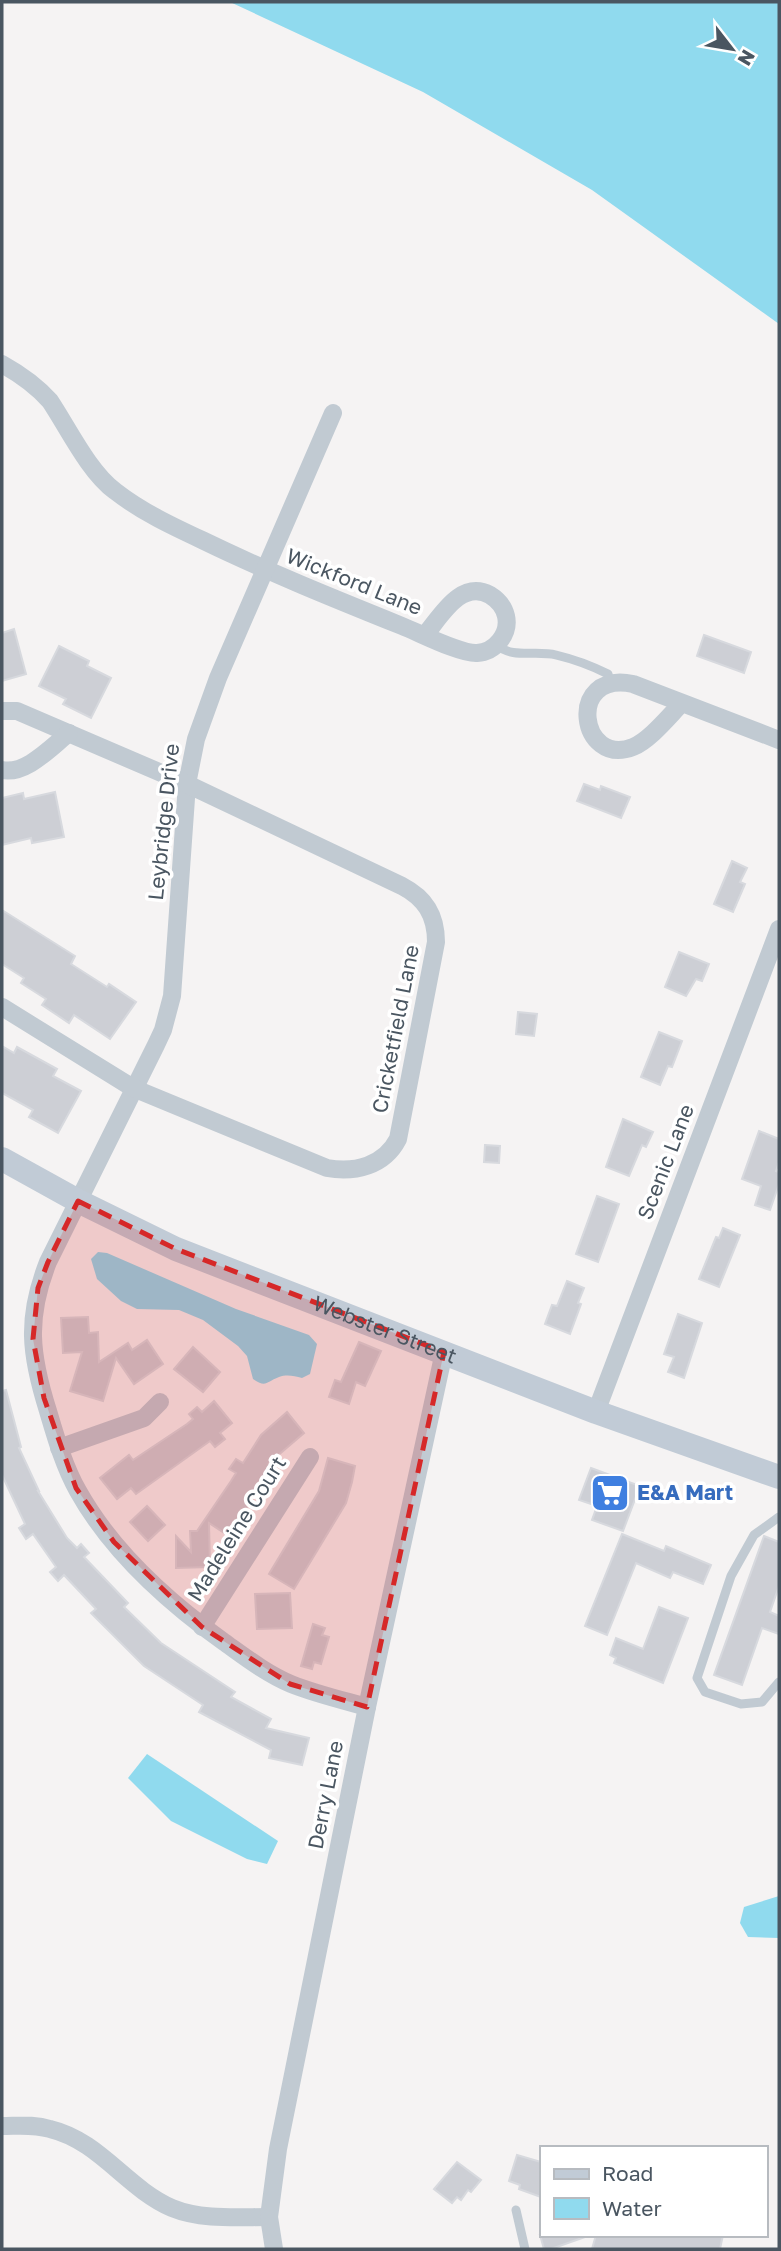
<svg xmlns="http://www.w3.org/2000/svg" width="781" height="2251" viewBox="0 0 781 2251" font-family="'Golos Text',sans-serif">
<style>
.water{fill:#90daee}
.building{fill:#cdcfd5;stroke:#d7d9de;stroke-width:2}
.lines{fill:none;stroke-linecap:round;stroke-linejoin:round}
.lane{stroke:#c1cad2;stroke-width:9}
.street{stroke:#c1cad2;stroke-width:18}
.secondary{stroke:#c1cbd6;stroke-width:24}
.marked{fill:#d62828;fill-opacity:0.2;stroke:#d62828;stroke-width:5;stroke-dasharray:14 9;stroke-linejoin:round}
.labels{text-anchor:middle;stroke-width:7;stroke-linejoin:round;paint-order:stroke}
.street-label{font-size:21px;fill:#4a5661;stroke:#fff}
.shop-label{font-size:21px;font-weight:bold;fill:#366cbe;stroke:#fff;text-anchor:start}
</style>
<rect width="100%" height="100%" fill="#f5f3f3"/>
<g class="water">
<polygon points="230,2 779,2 779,324 592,190 423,92"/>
<path d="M98,1252l9,1 129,56 73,26 8,9 -7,30 -8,4c-8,-2 -15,-4 -23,-1 -13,5 -13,11 -26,2l-6,-23 -9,-10 -35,-26 -24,-10 -42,-1 -16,-8 -24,-22 -6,-20z"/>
<polygon points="147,1754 278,1841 267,1864 247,1859 171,1821 128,1778"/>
<polygon points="779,1896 779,1938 748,1937 740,1923 744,1907"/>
</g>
<g class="building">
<polygon points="14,629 26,674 2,681 2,633"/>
<polygon points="704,635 751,652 744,673 697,656"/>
<polygon points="59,646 89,661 87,666 111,678 91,718 63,704 66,699 39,686"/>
<polygon points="584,784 600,790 601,786 630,797 621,818 577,801"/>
<polygon points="55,792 64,837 32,843 31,838 2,845 2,798 23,793 24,799"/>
<polygon points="732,861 747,868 740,882 745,884 733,912 714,904"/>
<polygon points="2,910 75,956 71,964 107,987 109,984 136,1002 110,1039 74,1015 69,1023 42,1005 46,999 21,983 24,978 2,964"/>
<polygon points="679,952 709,964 702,981 696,979 686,996 665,987"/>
<polygon points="518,1012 537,1014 534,1036 516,1034"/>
<polygon points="659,1032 682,1041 672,1067 668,1066 660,1085 641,1077"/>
<polygon points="2,1046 14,1053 17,1047 57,1069 53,1076 81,1091 58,1133 29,1117 33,1110 2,1093"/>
<polygon points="623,1119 653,1132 646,1147 642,1145 629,1176 606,1167"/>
<polygon points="759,1131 779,1139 779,1162 776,1171 779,1172 779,1184 770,1210 755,1205 761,1186 742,1179"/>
<polygon points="485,1145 500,1146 499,1163 484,1162"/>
<polygon points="597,1196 619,1204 598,1262 576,1254"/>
<polygon points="723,1228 740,1235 719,1287 699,1279 716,1237 719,1238"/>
<polygon points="567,1281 584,1288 578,1303 581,1304 570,1334 545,1324 552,1305 557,1306"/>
<polygon points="678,1314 702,1323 684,1378 668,1372 674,1357 664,1354"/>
<polygon points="88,1317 89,1333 98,1332 99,1362 128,1343 132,1350 147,1340 163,1364 134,1384 116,1358 103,1401 70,1391 82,1352 63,1353 61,1318"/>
<polygon points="359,1342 381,1351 365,1386 356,1382 349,1404 329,1397 335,1380 341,1382"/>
<polygon points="193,1347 220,1372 203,1392 174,1369"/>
<polygon points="6,1390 21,1447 19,1448 39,1491 38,1491 67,1538 77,1548 81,1544 89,1553 84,1557 128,1603 124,1607 161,1643 235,1692 231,1697 271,1719 266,1728 309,1738 302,1765 269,1758 271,1750 199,1712 203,1705 144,1666 91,1613 96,1609 64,1575 58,1581 50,1572 56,1567 33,1534 26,1539 19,1528 25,1524 2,1475 2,1391"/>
<polygon points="214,1401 232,1423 220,1433 225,1439 215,1447 210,1441 136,1494 131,1488 117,1499 100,1478 129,1455 133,1460 187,1424 193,1419 189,1414 197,1407 202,1412"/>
<polygon points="287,1412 304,1433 269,1463 274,1466 229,1536 209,1523 210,1567 176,1568 176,1536 191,1552 190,1531 197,1531 231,1481 236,1473 229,1469 236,1459 243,1463 261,1435"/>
<polygon points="328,1458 355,1466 352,1482 346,1503 294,1589 269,1574 319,1491"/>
<polygon points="591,1468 640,1486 623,1531 592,1520 597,1506 579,1500"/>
<polygon points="147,1506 165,1525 148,1541 130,1522"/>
<polygon points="622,1534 664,1551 666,1546 711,1565 703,1584 673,1572 670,1578 636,1563 607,1635 585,1626"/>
<polygon points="764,1536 779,1542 779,1586 770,1612 779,1616 779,1634 762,1628 742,1685 714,1675"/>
<polygon points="290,1593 292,1628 257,1629 255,1594"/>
<polygon points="659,1607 688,1618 663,1683 614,1663 616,1658 610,1655 616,1638 643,1649"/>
<polygon points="313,1624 325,1628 322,1635 329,1637 321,1664 314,1662 312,1669 301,1666"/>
<polygon points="517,2155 541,2162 541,2197 519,2189 520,2185 509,2181"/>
<polygon points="457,2162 481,2180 471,2192 468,2190 461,2200 457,2197 452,2203 434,2189"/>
<polygon points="540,2235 585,2235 585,2237 551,2249 544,2249"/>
<polygon points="596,2235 723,2235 720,2249 592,2249"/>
</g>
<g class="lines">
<g class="lane">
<path d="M497,645c15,14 39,5 59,10 17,4 36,11 52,19l2,9"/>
<polyline points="779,1517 754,1535 731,1576 697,1678 705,1692 741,1704 762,1702 779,1682"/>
<polyline points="516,2210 525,2249"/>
</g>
<g class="street">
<path d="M2,364c18,10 34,21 48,37 18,27 39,71 65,90 27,21 57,35 87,49 66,32 133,59 200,86 18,7 58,28 75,27 18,-1 33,-19 29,-37 -2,-9 -8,-16 -16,-21 -29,-16 -49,21 -65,40"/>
<path d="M333,413l-115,265 -22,61 -9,45 -15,212 -9,34 -7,15 -108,217c-22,56 -18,92 0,149 8,27 16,55 30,80 34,61 90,111 146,151 21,15 43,32 67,42 25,10 51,16 76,23"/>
<path d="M682,703c-13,13 -32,37 -49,44 -53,21 -68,-77 0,-63l146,56"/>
<path d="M2,711h15l170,73 215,102c23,12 34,29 34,56l-38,197c-14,27 -43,34 -71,29l-194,-80 -131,-81"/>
<path d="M2,770c24,5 49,-23 67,-37"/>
<polyline points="596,1412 779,929"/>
<polyline points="59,1448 144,1418 160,1402"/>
<polyline points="202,1627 310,1457"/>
<path d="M2,2126c16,0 32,-2 48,3 50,12 76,59 122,79 29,12 65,9 97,9"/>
<polyline points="274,2249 269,2217 278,2149 367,1707 444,1352"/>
</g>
<path class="secondary" id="s1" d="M2,1159l76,42 98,48 420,163 183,65"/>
</g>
<path class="marked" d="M78,1201l98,48 268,103 -77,355 -77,-23 -88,-57 -88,-85 -38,-54 -32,-90 -11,-59 5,-51 10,-26z"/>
<defs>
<g id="supermarket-square" transform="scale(2.0125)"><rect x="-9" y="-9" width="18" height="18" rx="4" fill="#3f7fe0" stroke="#fff"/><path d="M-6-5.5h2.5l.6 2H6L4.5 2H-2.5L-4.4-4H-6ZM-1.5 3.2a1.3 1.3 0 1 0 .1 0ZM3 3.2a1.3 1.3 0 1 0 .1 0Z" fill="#fff"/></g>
</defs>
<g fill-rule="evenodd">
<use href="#supermarket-square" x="610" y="1493"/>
</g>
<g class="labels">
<g class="street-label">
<text transform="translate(354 582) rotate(22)" y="7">Wickford Lane</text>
<text transform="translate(164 822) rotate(-84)" y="7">Leybridge Drive</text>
<text transform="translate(396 1029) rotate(-79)" y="7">Cricketfield Lane</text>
<text transform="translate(666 1162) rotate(-69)" y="7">Scenic Lane</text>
<text dy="7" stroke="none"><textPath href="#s1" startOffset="420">Webster Street</textPath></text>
<text transform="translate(237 1529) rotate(-58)" y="7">Madeleine Court</text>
<text transform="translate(326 1795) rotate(-79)" y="7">Derry Lane</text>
</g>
<g class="shop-label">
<text x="637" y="1500">E&amp;A Mart</text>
</g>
</g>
<rect width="781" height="2251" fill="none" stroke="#4a5661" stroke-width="7"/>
<rect x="540" y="2146" width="228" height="91" fill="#ffffff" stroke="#b7bbc0" stroke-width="2"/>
<rect x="554" y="2169" width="35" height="10" fill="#c1cbd6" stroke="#b7bbc0" stroke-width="2"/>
<text x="602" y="2181" font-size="21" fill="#4a5661">Road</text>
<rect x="554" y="2198" width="35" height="21" fill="#90daee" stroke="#b7bbc0" stroke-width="2"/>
<text x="602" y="2216" font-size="21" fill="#4a5661">Water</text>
<g transform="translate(732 49) rotate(121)" stroke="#ffffff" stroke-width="5" paint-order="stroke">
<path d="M0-5L12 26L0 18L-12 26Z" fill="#4a5661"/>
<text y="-10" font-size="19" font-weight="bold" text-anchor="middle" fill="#4a5661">N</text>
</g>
</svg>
